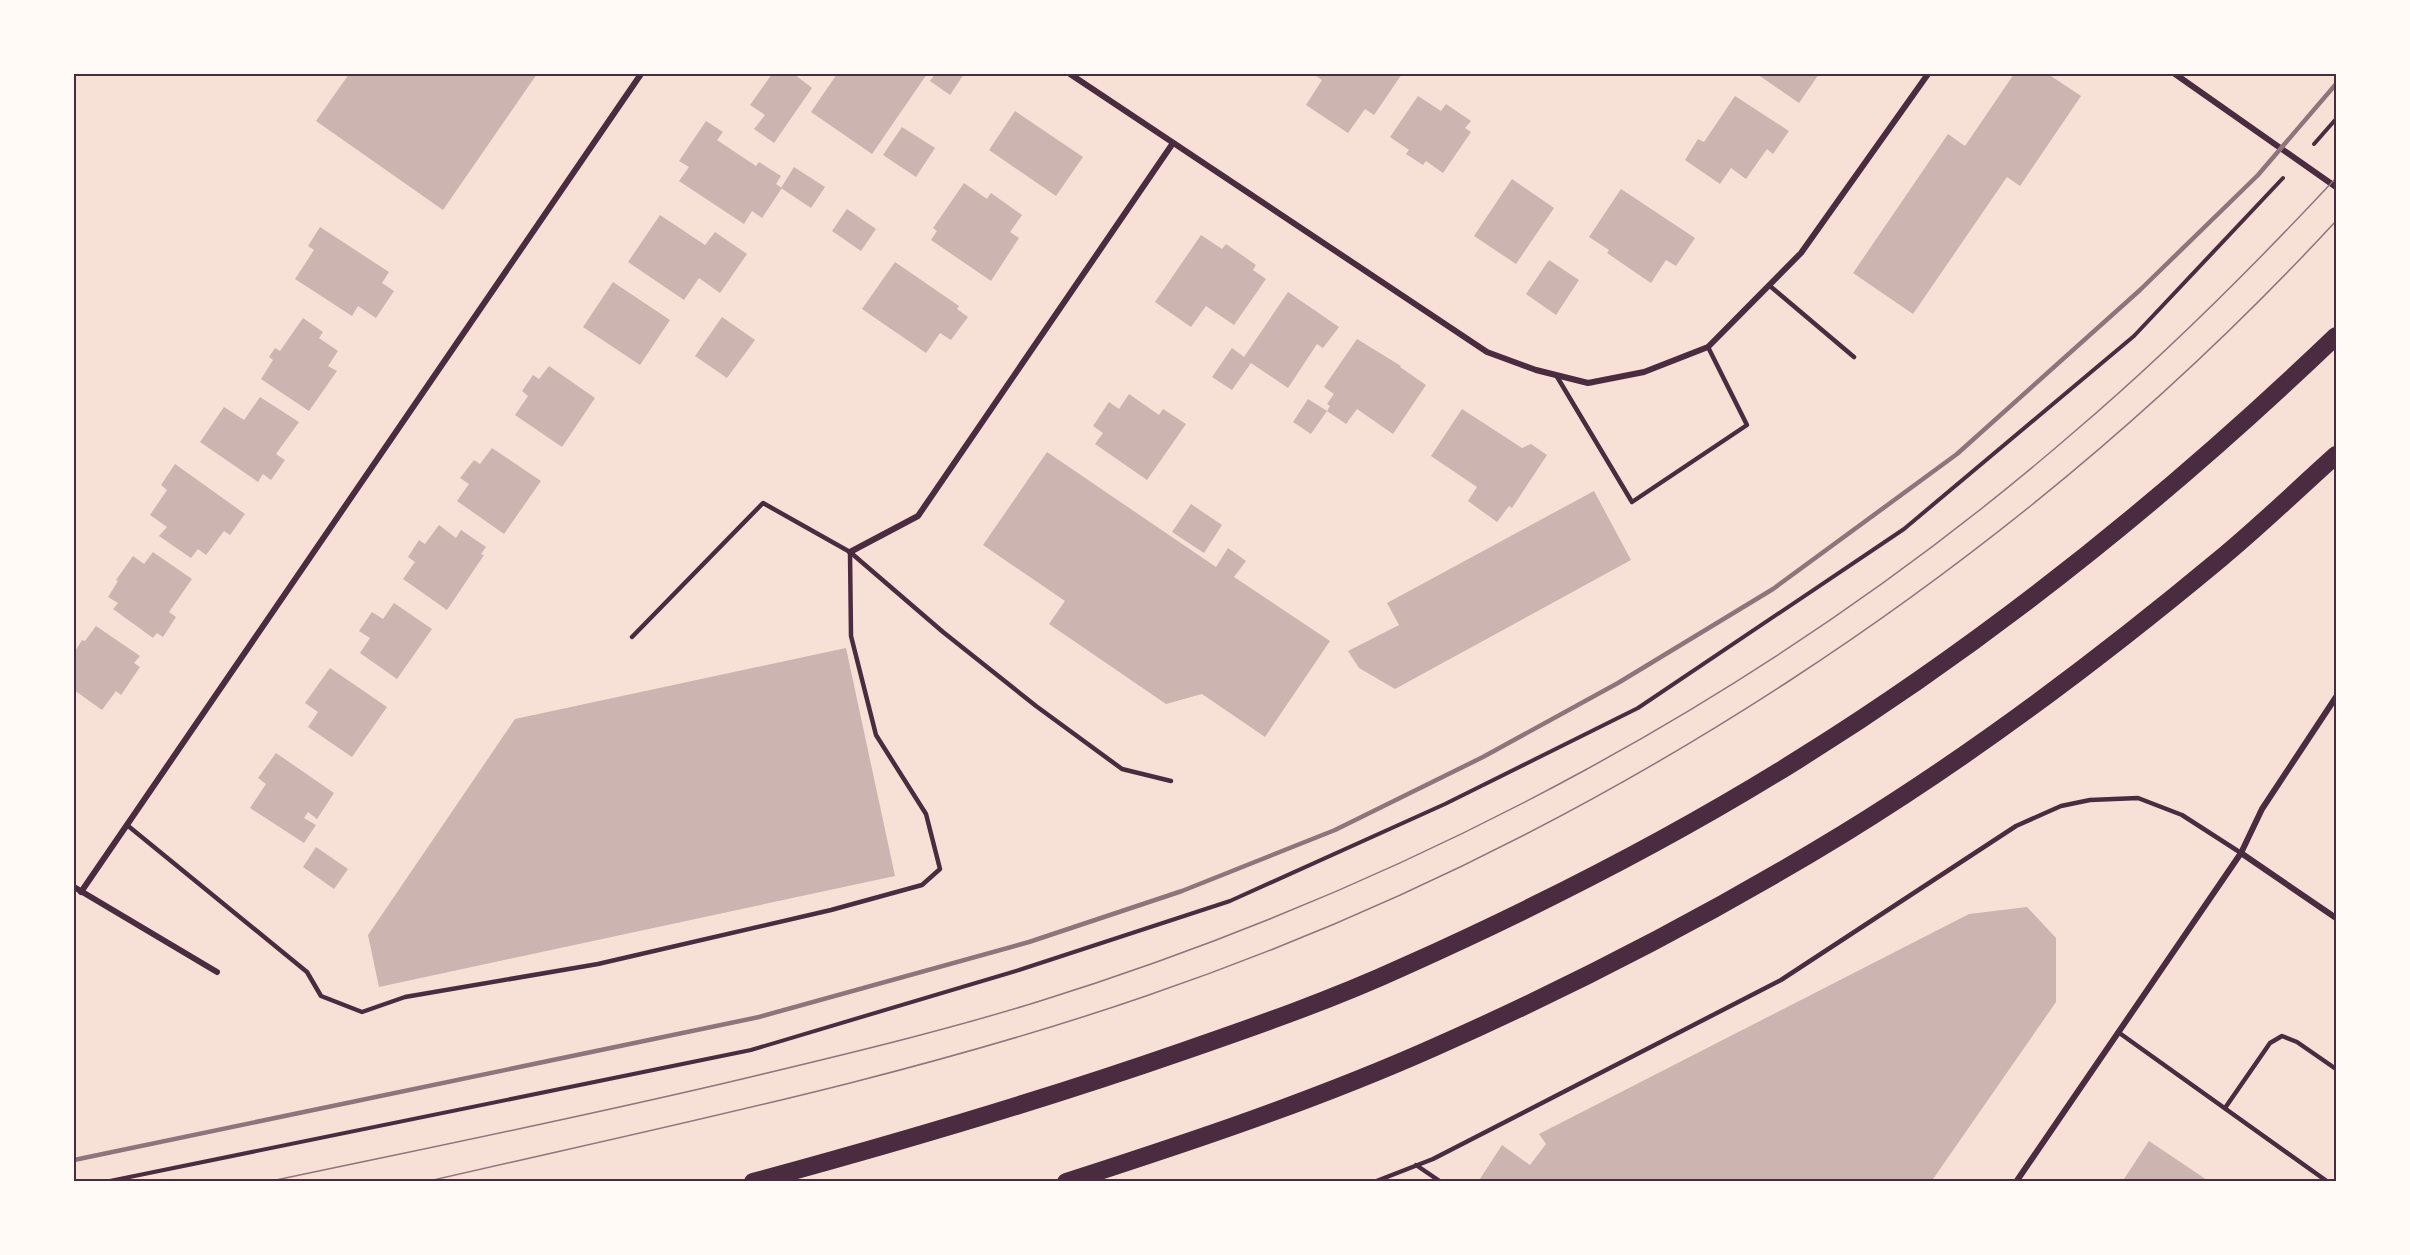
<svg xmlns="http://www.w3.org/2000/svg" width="2410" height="1255" viewBox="0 0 2410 1255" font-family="'Roboto Condensed',sans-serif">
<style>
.building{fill:#ccb4b1}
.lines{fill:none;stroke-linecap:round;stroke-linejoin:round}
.path{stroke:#4a2c40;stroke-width:4}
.service{stroke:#4a2c40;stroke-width:4.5}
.minor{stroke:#4a2c40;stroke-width:6}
.motorway{stroke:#4a2c40;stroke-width:18}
.tram{stroke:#8f747c;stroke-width:1.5}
.rail{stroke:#8f747c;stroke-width:4.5}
.neatline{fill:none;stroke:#4a2c40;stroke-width:2}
</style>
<rect width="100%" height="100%" fill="#f7e1d7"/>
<g class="building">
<polygon points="349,74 537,74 443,210 316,121"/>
<polygon points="772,74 794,74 812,88 774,143 754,129 765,115 750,105"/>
<polygon points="837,74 927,74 872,154 811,112"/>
<polygon points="935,74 964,74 950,95 930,81"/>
<polygon points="1313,74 1402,74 1374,115 1365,109 1348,133 1306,105 1322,80"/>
<polygon points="1757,74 1819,74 1799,103"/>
<polygon points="2014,74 2048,74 2081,96 2020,186 2007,177 1913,314 1853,273 1948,134 1965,146"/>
<polygon points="1418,96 1441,111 1446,104 1471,121 1465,128 1471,132 1443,173 1426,161 1423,165 1406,154 1409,150 1390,137"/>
<polygon points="1735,96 1789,131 1773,154 1767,149 1746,179 1731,168 1720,184 1685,160 1698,139 1704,142"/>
<polygon points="1015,111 1083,157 1056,196 989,150"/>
<polygon points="706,121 723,132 717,140 756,166 759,162 781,176 776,184 782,188 762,218 752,211 744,224 679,181 689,167 679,161"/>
<polygon points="902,127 935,148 916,177 883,155"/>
<polygon points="794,167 825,187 811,208 781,188"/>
<polygon points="1512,179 1554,208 1516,264 1474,236"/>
<polygon points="964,183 987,199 991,193 1022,215 1010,232 1019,238 991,281 931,240 937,231 933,228"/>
<polygon points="1621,189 1695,238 1676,266 1666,260 1651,283 1607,253 1609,250 1589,237"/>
<polygon points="847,209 876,229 861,251 832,231"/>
<polygon points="660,215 705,245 715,232 747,254 720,293 699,278 684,300 628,262"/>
<polygon points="320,227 389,272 382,283 394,291 376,318 358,306 352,316 295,279 314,250 308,246"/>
<polygon points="1201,235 1222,249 1226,244 1256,265 1253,270 1266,279 1234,325 1206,306 1191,327 1155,302"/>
<polygon points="1549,260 1579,280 1556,315 1526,294"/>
<polygon points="895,262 959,306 957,309 968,317 951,340 940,333 926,353 862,309"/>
<polygon points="613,282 670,320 640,365 583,327"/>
<polygon points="1288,292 1339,327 1323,348 1317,344 1288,388 1251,363 1232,390 1212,377 1232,348 1244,357"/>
<polygon points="722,317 755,340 727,378 695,356"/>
<polygon points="303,318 323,332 319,338 338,351 328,366 337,371 309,411 261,379 273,360 269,357 275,348 280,351"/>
<polygon points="1357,339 1401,366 1400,367 1426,385 1393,434 1357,409 1346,424 1327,411 1330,406 1327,404 1334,394 1324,387"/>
<polygon points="549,366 595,398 562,447 515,415 528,396 522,391 533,375 539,379"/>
<polygon points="1129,394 1159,415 1163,409 1186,424 1147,480 1095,444 1103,433 1093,426 1109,402 1119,409"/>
<polygon points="260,397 299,422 276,454 285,460 271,480 263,474 258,482 200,442 224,407 244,420"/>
<polygon points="1308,399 1327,411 1311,434 1293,422"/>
<polygon points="1462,409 1522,448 1531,444 1547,455 1512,508 1509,506 1497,522 1468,501 1477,487 1431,456"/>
<polygon points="492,448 541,481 504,534 457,501 469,484 460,478 474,460 480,464"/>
<polygon points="1047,452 1216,567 1228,548 1246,561 1234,577 1330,641 1265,737 1202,694 1166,704 1049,624 1065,601 983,545"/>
<polygon points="175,464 245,514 230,535 224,531 206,555 198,549 191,558 159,536 167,527 150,515 167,490 161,485"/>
<polygon points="1594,491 1631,560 1395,689 1359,668 1348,651 1399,625 1387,603"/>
<polygon points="1191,504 1222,525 1204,553 1172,532"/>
<polygon points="439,525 456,538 461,530 486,547 481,554 484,555 447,610 403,579 415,562 408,557 419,540 425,544"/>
<polygon points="153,552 192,579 169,612 176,617 163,637 157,633 153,638 113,609 118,603 108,597 118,581 116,580 133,556 144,564"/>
<polygon points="394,603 432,629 397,679 360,653 370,638 359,631 372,612 383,619"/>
<polygon points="96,626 140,656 134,663 140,667 121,695 116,691 102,710 74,690 74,653 82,640 85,641"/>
<polygon points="846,648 895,876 379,987 368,935 515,719"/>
<polygon points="330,668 387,707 352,757 308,727 318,712 305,703"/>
<polygon points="276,753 334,793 317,819 308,812 304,818 316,825 304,843 250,808 266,784 258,778"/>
<polygon points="316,847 348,869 334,889 303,867"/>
<polygon points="2027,907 2056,938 2056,1002 1931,1182 1478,1182 1502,1145 1530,1165 1546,1144 1539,1134 1969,914"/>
<polygon points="2149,1141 2210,1182 2122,1182"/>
</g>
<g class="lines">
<g class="path">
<polyline points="2314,144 2336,119"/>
<polyline points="105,1182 751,1050 1019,970 1230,901 1445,804 1638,708 1904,529 2134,336 2283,178"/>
</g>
<g class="service">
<polyline points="1770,286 1854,357"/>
<polyline points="1556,375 1632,502 1747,425 1708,347"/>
<polyline points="632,637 763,503 850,552 943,632 1036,706 1122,769 1171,781"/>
<polyline points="127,825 307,972 321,996 362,1012 405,997 598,964 831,910 922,885 940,869 926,814 876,735 851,636 850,552"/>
<polyline points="2118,1032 2328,1182"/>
<polyline points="2225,1108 2270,1043 2282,1036 2297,1042 2336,1069"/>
<polyline points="1416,1165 1441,1182"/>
<polyline points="1374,1182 1433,1159 1781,980 2016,826 2061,806 2090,800 2138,798 2182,815 2241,853"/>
</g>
<g class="minor">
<polyline points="1070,74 1487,352 1536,370 1588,383 1644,372 1708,347 1801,253 1928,74"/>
<polyline points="2175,74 2336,187"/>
<polyline points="850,552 918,516 1173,143"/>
<polyline points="2241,853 2336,918"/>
<polyline points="74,887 217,972"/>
<polyline points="81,892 641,74"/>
<polyline points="2016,1182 2241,853 2262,809 2336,697"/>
</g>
<g class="motorway">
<path d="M753,1182c144,-39 287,-81 428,-130 75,-26 150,-52 222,-85 136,-61 270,-129 396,-208 194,-121 372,-265 537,-423"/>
<path d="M1066,1182c124,-40 250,-82 369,-135 140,-62 277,-133 408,-213 132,-81 258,-176 377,-275 40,-33 78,-70 116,-104"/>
</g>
<g class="tram">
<path d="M267,1182c165,-35 331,-68 496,-108 92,-22 183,-44 274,-72 378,-118 737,-310 1037,-570 93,-79 179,-165 262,-254"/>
<path d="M425,1182c242,-56 486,-105 721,-186 448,-153 869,-428 1190,-775"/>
</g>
<polyline class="rail" points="74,1160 759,1017 1029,942 1182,891 1335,830 1483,757 1618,683 1773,589 1957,454 2140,290 2258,175 2336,84"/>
</g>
<rect width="2410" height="1255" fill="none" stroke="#fffaf5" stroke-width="150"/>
<rect x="75" y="75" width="2260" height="1105" class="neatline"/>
</svg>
